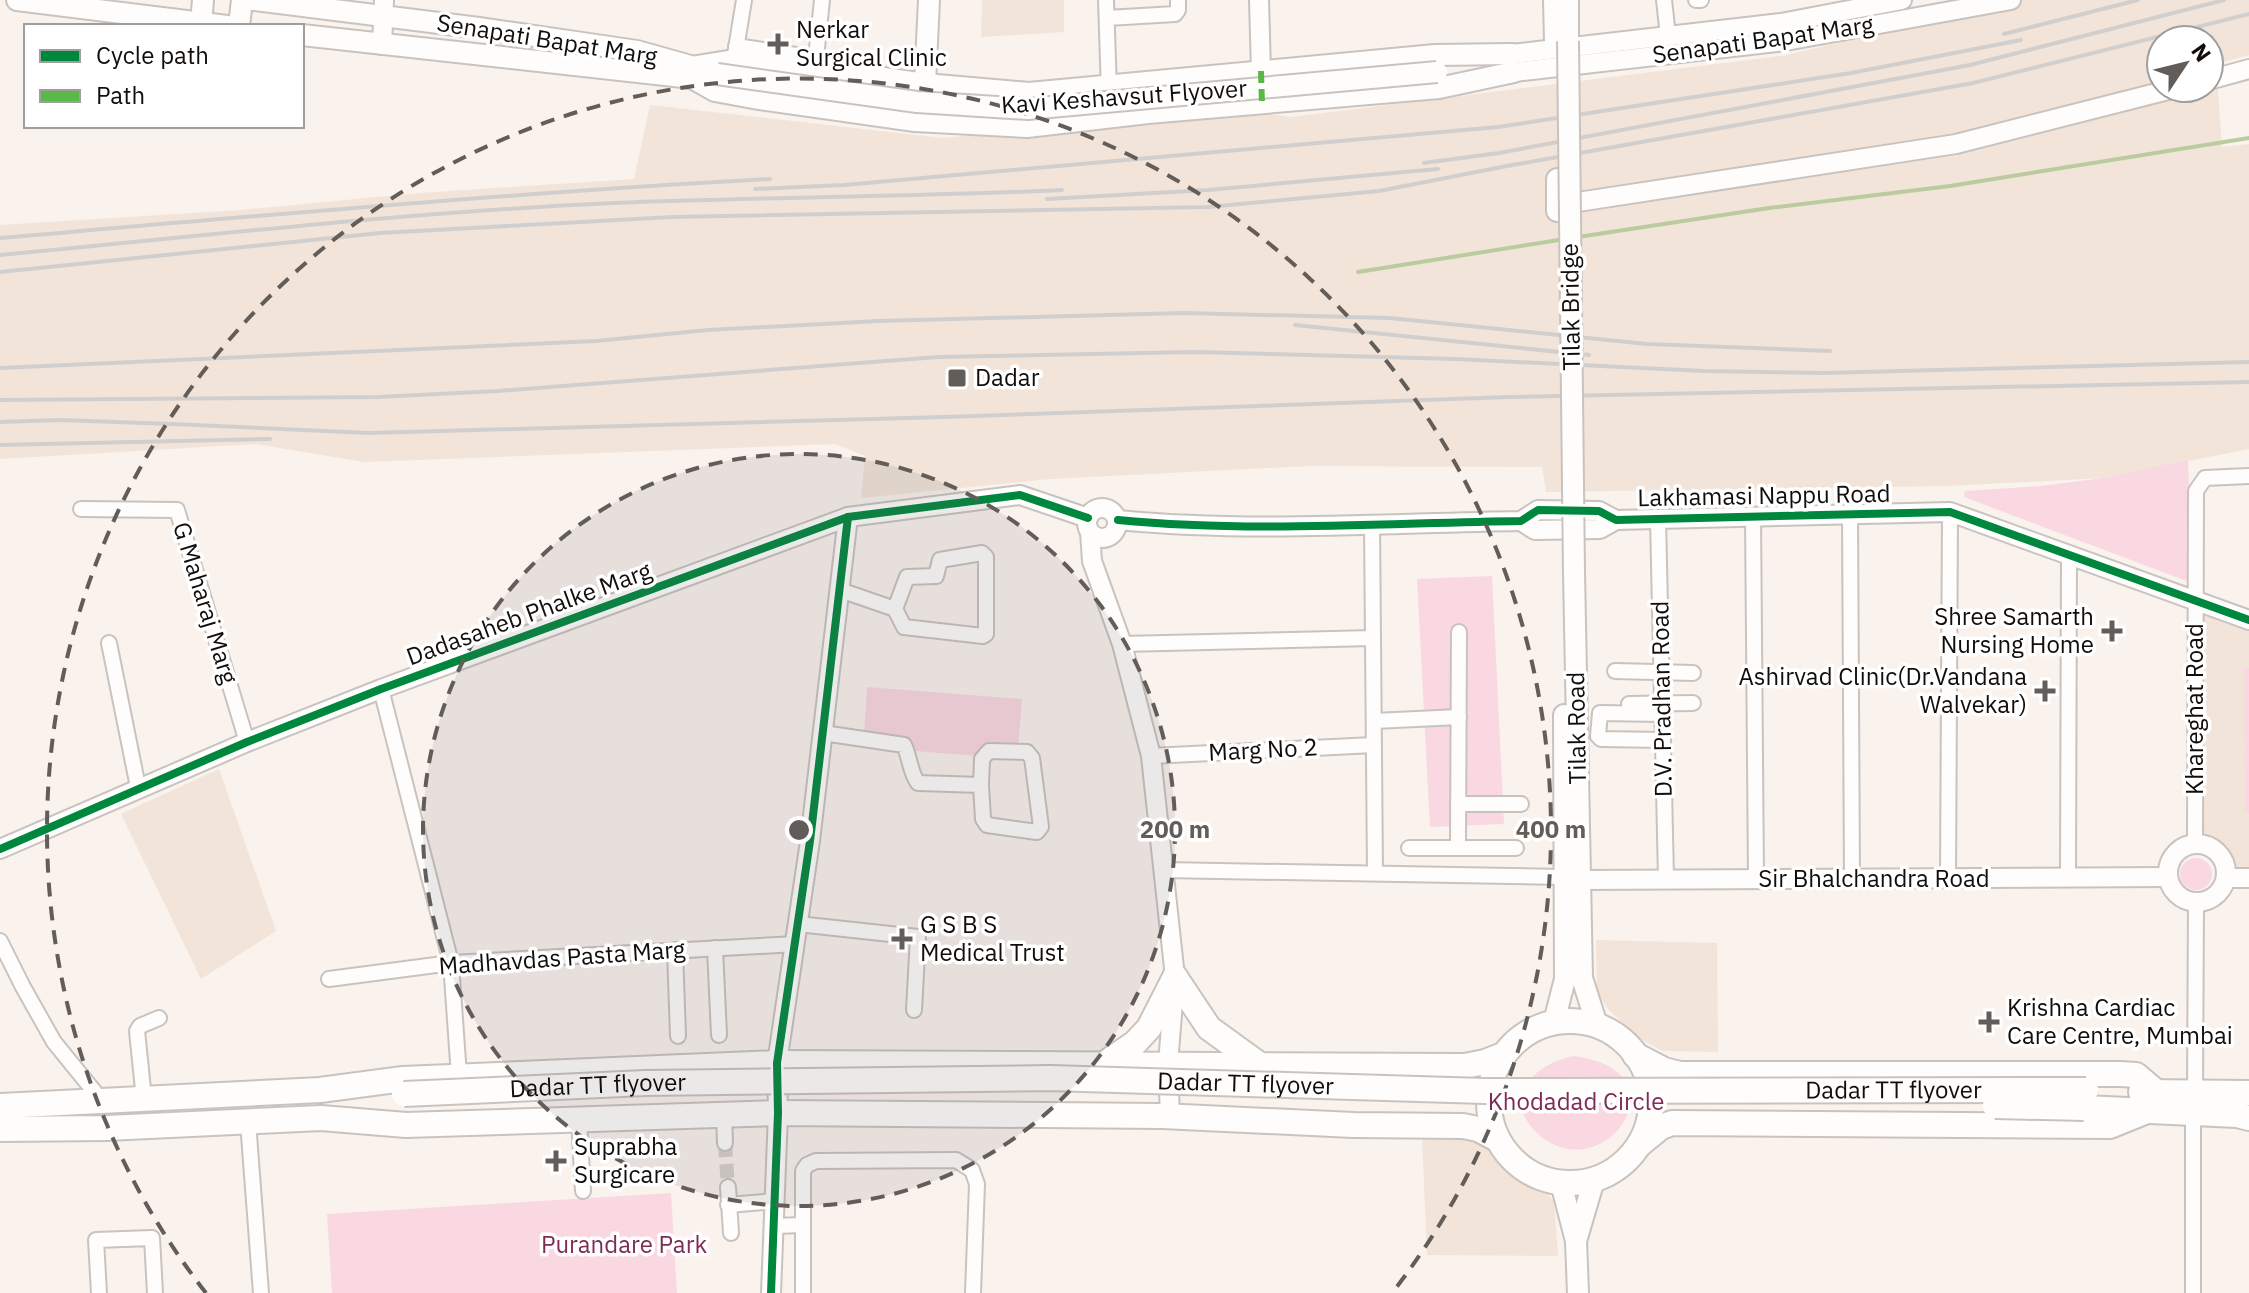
<svg xmlns="http://www.w3.org/2000/svg" width="2249" height="1293" viewBox="0 0 2249 1293" font-family="'IBM Plex Sans',sans-serif">
<style>
.built{fill:#f2e4d9;fill-rule:evenodd}
.green{fill:#fad8e1}
.lines{fill:none;stroke-linecap:round;stroke-linejoin:round}
.stream{stroke:#bacc9e;stroke-width:4}
.street-tunnel{stroke:#d6d0cb;stroke-width:14;stroke-dasharray:14 7;stroke-linecap:butt}
.street-casing{stroke:#c9c3bf;stroke-width:18}
.secondary-casing{stroke:#c9c3bf;stroke-width:22}
.primary-casing{stroke:#c9c3bf;stroke-width:24}
.highway-casing{stroke:#c9c3bf;stroke-width:28}
.street{stroke:#fefdfc;stroke-width:14}
.secondary{stroke:#fefdfc;stroke-width:18}
.primary{stroke:#fefdfc;stroke-width:20}
.highway{stroke:#fefdfc;stroke-width:24}
.rail{stroke:#d1cfce;stroke-width:4}
.primary-bridge-casing{stroke:#c9c3bf;stroke-width:24;stroke-linecap:butt}
.highway-bridge-casing{stroke:#c9c3bf;stroke-width:28;stroke-linecap:butt}
.primary-bridge{stroke:#fefdfc;stroke-width:20}
.highway-bridge{stroke:#fefdfc;stroke-width:24}
.quiet{stroke:#58b947;stroke-width:6;stroke-dasharray:12 6;stroke-linecap:butt}
.cycleway-casing{stroke:#fff;stroke-width:13}
.cycleway{stroke:#00873e;stroke-width:8}
.ring{fill:none;stroke:#625d59;stroke-width:4;stroke-dasharray:14 10}
.poi-dot{fill:#625d59;stroke:#fff;stroke-width:3}
.labels{text-anchor:middle;stroke-width:7;stroke-linejoin:round;paint-order:stroke}
.poi-label{font-size:24px;fill:#110d0a;stroke:#fff;text-anchor:start}
.street-label{font-size:24px;fill:#110d0a;stroke:#fff}
.park-label{font-size:24px;fill:#7e2c54;stroke:#fff}
.centre{fill:#625d59;stroke:#fff;stroke-width:4}
.ring-label{font-size:24px;text-anchor:middle;font-weight:bold;fill:#625d59;stroke:#fff;stroke-width:7;stroke-linejoin:round;paint-order:stroke}
</style>
<rect width="100%" height="100%" fill="#f9f2ed"/>
<g class="built">
<polygon points="982,0 1064,0 1064,32 981,37"/>
<path d="M2015,0h234v55l-33,9 6,83 27,-3v305l-146,29 -155,8 -402,6 -4,-25 -233,-1 -259,13 -189,19 4,-42 -30,-12 -471,18 -108,-18 -256,15v-234l241,-15 179,-17 214,-14 16,-74 293,33 303,-27 45,6 496,-62zM2161,40h48v48h-48z"/>
<polygon points="2202,610 2249,627 2249,871 2233,871 2229,855 2211,840 2203,839"/>
<polygon points="219,769 276,931 201,979 121,814"/>
<polygon points="1596,940 1717,943 1718,1052 1663,1051 1642,1040 1609,1010 1597,992"/>
<polygon points="1470,1134 1484,1142 1515,1175 1547,1193 1554,1201 1558,1256 1427,1255 1422,1136"/>
</g>
<g class="green">
<polygon points="2188,460 2192,583 1964,497 1965,491 2041,486 2103,478"/>
<polygon points="1492,576 1504,824 1430,827 1417,579"/>
<polygon points="2244,667 2249,668 2249,813 2245,813"/>
<polygon points="867,687 1022,699 1017,759 863,747"/>
<circle cx="2196" cy="874" r="16"/>
<path d="M1573,1056c119,14 26,143 -40,73 -31,-35 5,-66 40,-73z"/>
<polygon points="671,1193 677,1293 332,1293 327,1214"/>
</g>
<g class="lines">
<g class="stream">
<polyline points="1578,237 1769,208 1950,186 2249,138"/>
<polyline points="1358,272 1565,239"/>
</g>
<polyline class="street-tunnel" points="725,1143 728,1187"/>
<g class="street-casing">
<g id="street">
<polyline points="1106,0 1109,92"/>
<polyline points="1664,0 1668,36"/>
<polyline points="1696,0 1701,0"/>
<polyline points="1107,18 1175,14 1178,10 1178,0"/>
<polyline points="736,46 816,58"/>
<polyline points="735,55 744,0"/>
<polyline points="815,67 822,0"/>
<polyline points="81,509 177,510 247,742"/>
<polyline points="1850,514 1852,879"/>
<polyline points="1753,516 1756,879"/>
<polyline points="1658,518 1666,879"/>
<polyline points="1372,523 1375,872"/>
<polyline points="840,590 895,609 904,627 983,636 986,634 986,557 982,553 940,560 936,576 907,577 895,609"/>
<polyline points="109,643 138,787"/>
<polyline points="1122,644 1373,638"/>
<polyline points="1615,671 1693,673"/>
<polyline points="381,689 451,963 459,1076"/>
<polyline points="1629,704 1693,703"/>
<polyline points="1662,714 1600,713 1598,736 1601,739 1663,740"/>
<polyline points="1374,721 1459,717"/>
<path d="M823,733l81,12c6,12 6,28 14,38l63,2 2,34 4,6 50,7 4,-5 -9,-69 -5,-6 -38,-1 -7,8 -1,26"/>
<polyline points="1151,756 1374,745"/>
<polyline points="1458,804 1521,804"/>
<polyline points="2195,843 2196,491 2205,478 2249,476"/>
<polyline points="1409,848 1516,848"/>
<polyline points="1458,848 1459,632"/>
<polyline points="1164,870 1564,877"/>
<polyline points="1948,878 1950,512"/>
<polyline points="2068,878 2069,555"/>
<polyline points="798,924 918,937 914,1010"/>
<polyline points="0,941 23,987 54,1042 102,1101"/>
<polyline points="715,948 719,1035"/>
<polyline points="675,950 678,1036"/>
<polyline points="329,979 451,963 796,944"/>
<polyline points="2195,1093 2196,902"/>
<polyline points="144,1099 137,1031 140,1026 159,1018"/>
<polyline points="724,1115 725,1143"/>
<polyline points="579,1120 583,1191"/>
<polyline points="248,1122 261,1293"/>
<polyline points="728,1187 731,1233"/>
<polyline points="728,1205 775,1201"/>
<polyline points="774,1226 803,1225"/>
<polyline points="99,1293 96,1240 152,1238 155,1293"/>
<polyline points="803,1293 803,1171 807,1165 816,1161 956,1160 972,1170 977,1184 973,1293"/>
<polyline points="2193,1293 2193,1113"/>
</g>
</g>
<g class="secondary-casing">
<g id="secondary">
<polyline points="1259,0 1261,71"/>
<polyline points="382,45 384,0"/>
<polyline points="1512,54 1781,23 1902,0"/>
<polyline points="1514,72 1786,41 2011,0"/>
<polyline points="2209,80 2249,69"/>
<polyline points="1558,202 1578,202 1956,144 2176,88"/>
<circle cx="1102" cy="523" r="15"/>
<path d="M1118,520c133,13 269,3 403,1l17,-11 61,1 17,9 334,-8 299,108"/>
<polyline points="1521,521 1535,530 1600,529 1616,520"/>
<polyline points="1090,532 1092,561 1122,644 1151,756 1175,977 1168,1064 1170,1116"/>
<circle cx="2197" cy="873" r="29"/>
<polyline points="0,849 247,742 381,689 848,517 1020,495 1088,518"/>
<polyline points="2226,878 2249,878"/>
<polyline points="1580,880 2168,877"/>
<polyline points="771,1293 778,1113 777,1063 810,841 848,517"/>
</g>
</g>
<g class="primary-casing">
<g id="primary">
<polyline points="17,0 227,26"/>
<polyline points="254,0 479,28 637,51 708,71"/>
<polyline points="1554,0 1555,41"/>
<polyline points="201,23 203,0"/>
<polyline points="239,26 242,0"/>
<polyline points="302,35 692,78 704,77"/>
<polyline points="1568,40 1568,0"/>
<polyline points="697,66 734,60 759,60 925,84 1029,93 1435,55 1512,54"/>
<polyline points="692,78 715,91 753,98 915,121 1027,127 1148,113 1439,88 1514,72"/>
<polyline points="921,98 925,84 929,0"/>
<polyline points="1557,211 1557,179"/>
<polyline points="1574,573 1582,978 1597,1025"/>
<polyline points="1554,1022 1565,979 1564,715"/>
<polyline points="1561,1183 1576,1241 1578,1293"/>
<polyline points="1576,1241 1594,1180"/>
</g>
</g>
<g class="highway-casing">
<g id="highway">
<polyline points="1175,977 1209,1028 1260,1065"/>
<circle cx="1570" cy="1102" r="81"/>
<polyline points="1635,1055 1664,1070 1680,1074 2120,1074 2136,1075 2156,1092"/>
<polyline points="1104,1064 1135,1043 1149,1028 1175,977"/>
<polyline points="2141,1092 2249,1093"/>
<polyline points="0,1106 320,1090 403,1079 777,1063 1465,1066 1485,1062 1503,1055"/>
<polyline points="2084,1108 2237,1115 2249,1118"/>
<polyline points="0,1129 107,1128 321,1118 406,1125 778,1113 1162,1116 1353,1125 1463,1126 1478,1129 1497,1139"/>
<polyline points="1639,1145 1661,1127 1672,1123 2110,1126 2147,1111"/>
</g>
</g>
<use href="#street" class="street"/>
<use href="#secondary" class="secondary"/>
<use href="#primary" class="primary"/>
<use href="#highway" class="highway"/>
<g class="rail">
<polyline points="2004,34 2138,0"/>
<polyline points="1424,163 1499,153 1970,65 2224,0"/>
<polyline points="755,189 844,185 1498,127 1851,73 2021,40"/>
<polyline points="1047,199 1208,190 1438,169"/>
<path d="M0,238c256,-22 513,-45 770,-59"/>
<path d="M0,255c204,-19 409,-43 614,-52 149,-6 299,-6 448,-13"/>
<polyline points="0,272 380,233 672,217 1208,207 1379,191 1507,166 1973,83 2249,14"/>
<polyline points="1295,325 1589,355"/>
<polyline points="0,368 596,341 708,330 878,321 1184,313 1390,318 1647,344 1830,351"/>
<polyline points="0,400 378,397 498,391 938,357 1195,352 1456,359 1704,371 1824,373 2249,362"/>
<polyline points="0,422 60,420 172,424 369,433 945,417 1509,397 2249,382"/>
<polyline points="0,445 270,439"/>
</g>
<g class="primary-bridge-casing">
<g id="primary-bridge">
<polyline points="1568,41 1574,573"/>
<polyline points="717,74 917,102 1028,109 1437,72"/>
</g>
</g>
<g class="highway-bridge-casing">
<g id="highway-bridge">
<path id="s1" d="M404,1094l241,-11 405,-5 434,13 602,-1"/>
<polyline points="1995,1106 2084,1108"/>
</g>
</g>
<use href="#primary-bridge" class="primary-bridge"/>
<use href="#highway-bridge" class="highway-bridge"/>
<polyline class="quiet" points="1261,71 1262,105"/>
<g class="cycleway-casing">
<g id="cycleway">
<path d="M1118,520c133,13 269,3 403,1l17,-11 61,1 17,9 334,-8 299,108"/>
<polyline points="0,849 247,742 381,689 848,517 1020,495 1088,518"/>
<polyline points="771,1293 778,1113 777,1063 810,841 848,517"/>
</g>
</g>
<use href="#cycleway" class="cycleway"/>
</g>
<circle cx="799" cy="830" r="376" fill="#625d59" fill-opacity=".12"/>
<g class="ring">
<circle cx="799" cy="830" r="376"/>
<path d="M206 1293A752 752 0 1 1 1392 1293"/>
</g>
<g class="poi-dot">
<path d="M774 32h8v8h8v8h-8v8h-8v-8h-8v-8h8z"/>
<rect x="947" y="368" width="20" height="20" rx="4"/>
<path d="M2108 619h8v8h8v8h-8v8h-8v-8h-8v-8h8z"/>
<path d="M2041 679h8v8h8v8h-8v8h-8v-8h-8v-8h8z"/>
<path d="M898 927h8v8h8v8h-8v8h-8v-8h-8v-8h8z"/>
<path d="M1985 1010h8v8h8v8h-8v8h-8v-8h-8v-8h8z"/>
<path d="M552 1149h8v8h8v8h-8v8h-8v-8h-8v-8h8z"/>
</g>
<g class="labels">
<g class="poi-label">
<text x="796" y="38">Nerkar<tspan x="796" dy="28">Surgical Clinic</tspan></text>
<text x="975" y="386">Dadar</text>
<text x="2094" y="625" text-anchor="end">Shree Samarth<tspan x="2094" dy="28">Nursing Home</tspan></text>
<text x="2027" y="685" text-anchor="end">Ashirvad Clinic(Dr.Vandana<tspan x="2027" dy="28">Walvekar)</tspan></text>
<text x="920" y="933">G S B S<tspan x="920" dy="28">Medical Trust</tspan></text>
<text x="2007" y="1016">Krishna Cardiac<tspan x="2007" dy="28">Care Centre, Mumbai</tspan></text>
<text x="574" y="1155">Suprabha<tspan x="574" dy="28">Surgicare</tspan></text>
</g>
<g class="street-label">
<text transform="translate(547 40) rotate(9)" y="8">Senapati Bapat Marg</text>
<text transform="translate(1763 40) rotate(-8)" y="8">Senapati Bapat Marg</text>
<text transform="translate(1124 97) rotate(-4)" y="8">Kavi Keshavsut Flyover</text>
<text transform="translate(1571 307) rotate(-91)" y="8">Tilak Bridge</text>
<text transform="translate(1764 496) rotate(-1)" y="8">Lakhamasi Nappu Road</text>
<text transform="translate(205 603) rotate(73)" y="8">G Maharaj Marg</text>
<text transform="translate(529 614) rotate(-20)" y="8">Dadasaheb Phalke Marg</text>
<text transform="translate(1662 699) rotate(-91)" y="8">D.V. Pradhan Road</text>
<text transform="translate(2195 709) rotate(-90)" y="8">Khareghat Road</text>
<text transform="translate(1577 728) rotate(-91)" y="8">Tilak Road</text>
<text transform="translate(1263 750) rotate(-3)" y="8">Marg No 2</text>
<text x="1874" y="887">Sir Bhalchandra Road</text>
<text transform="translate(562 958) rotate(-4)" y="8">Madhavdas Pasta Marg</text>
<text dy="8" stroke="none"><textPath href="#s1" startOffset="842">Dadar TT flyover</textPath></text>
<text dy="8" stroke="none"><textPath href="#s1" startOffset="194">Dadar TT flyover</textPath></text>
<text dy="8" stroke="none"><textPath href="#s1" startOffset="1490">Dadar TT flyover</textPath></text>
</g>
<g class="park-label">
<text x="1576" y="1110">Khodadad Circle</text>
<text x="624" y="1253">Purandare Park</text>
</g>
</g>
<circle cx="799" cy="830" r="12" class="centre"/>
<g class="ring-label">
<text x="1175" y="838">200 m</text>
<text x="1551" y="838">400 m</text>
</g>
<rect x="24" y="24" width="280" height="104" fill="#ffffff" stroke="#a09e9d" stroke-width="2"/>
<rect x="40" y="50" width="40" height="12" fill="#00873e" stroke="#a09e9d" stroke-width="2"/>
<text x="96" y="64" font-size="24" fill="#110d0a">Cycle path</text>
<rect x="40" y="90" width="40" height="12" fill="#58b947" stroke="#a09e9d" stroke-width="2"/>
<text x="96" y="104" font-size="24" fill="#110d0a">Path</text>
<g transform="translate(2185 64) rotate(55)"><circle r="38" fill="#ffffff" stroke="#a09e9d" stroke-width="2"/>
<path d="M0-6L14 30L0 20L-14 30Z" fill="#625d59"/>
<text y="-12" font-size="22" font-weight="bold" text-anchor="middle" fill="#110d0a">N</text>
</g>
</svg>
